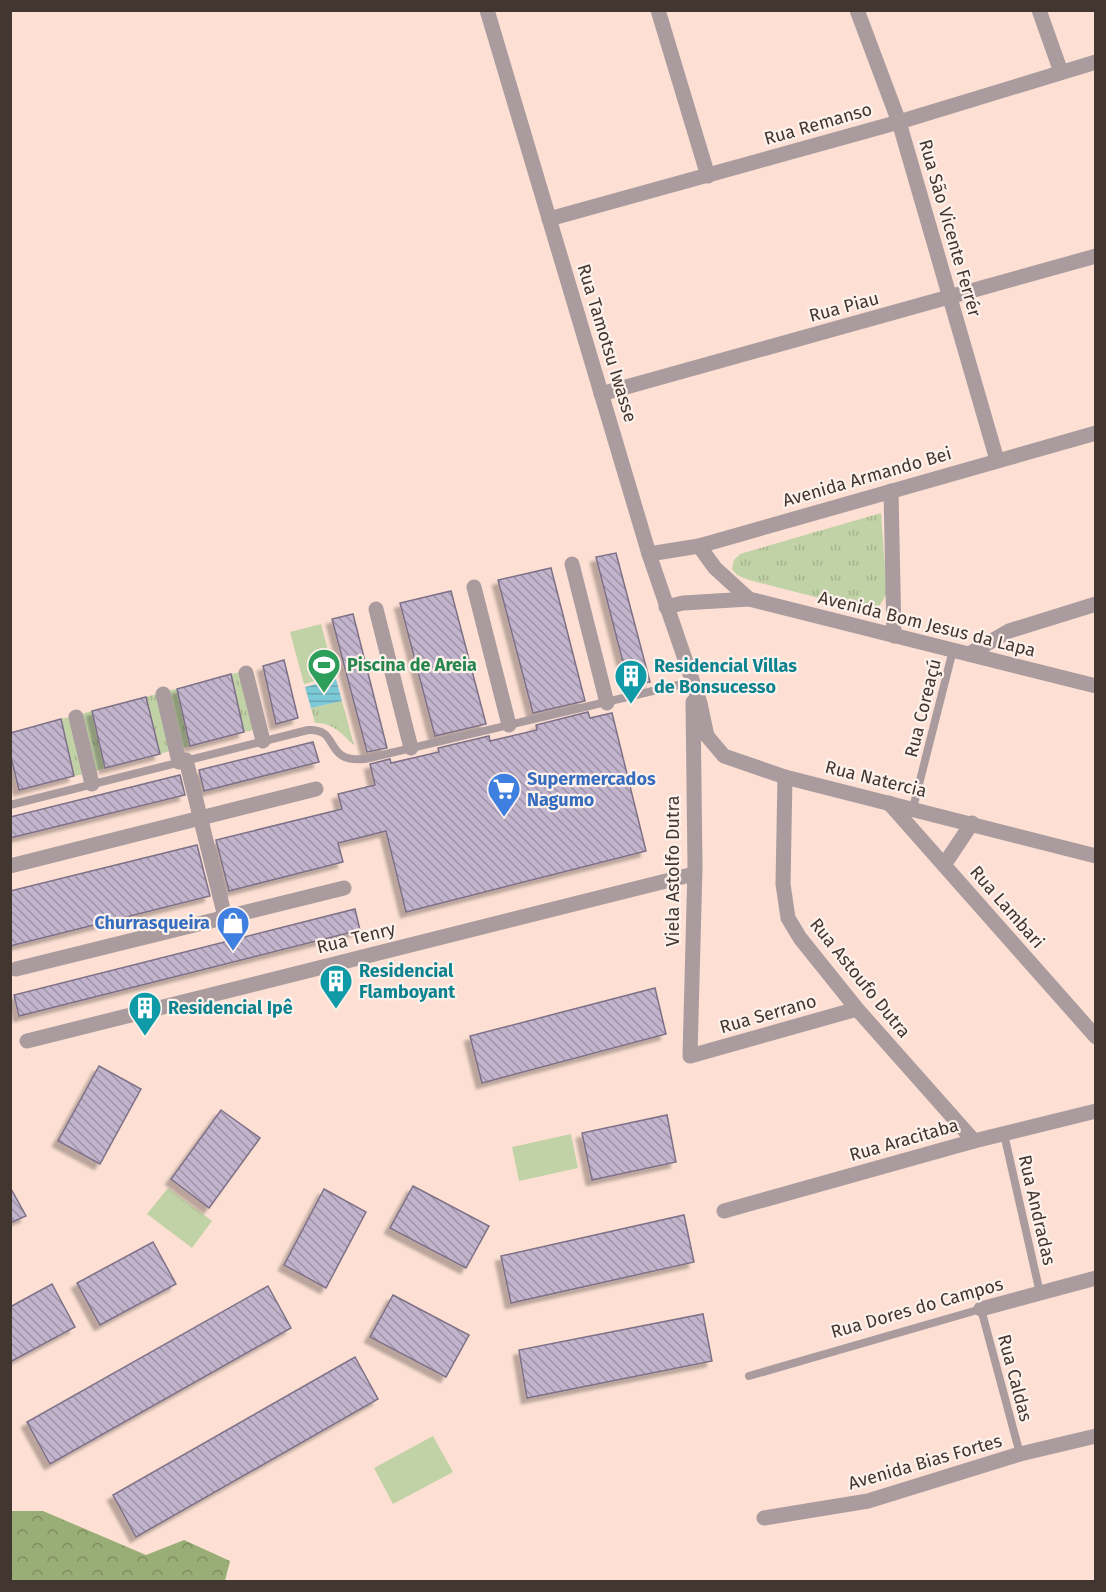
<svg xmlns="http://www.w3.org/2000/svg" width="1106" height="1592" viewBox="0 0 1106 1592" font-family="'Fira Sans',sans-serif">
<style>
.grass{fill:url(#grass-tufts)}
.forest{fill:url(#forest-crowns)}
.pitch{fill:#c1d2a6}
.water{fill:url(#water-rules)}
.building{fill:url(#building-back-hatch);stroke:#7e7187;stroke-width:1.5;filter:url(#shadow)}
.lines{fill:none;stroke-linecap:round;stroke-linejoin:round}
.service{stroke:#a99b9e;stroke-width:8}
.minor{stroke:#a99b9e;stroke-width:15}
.tertiary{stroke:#a99b9e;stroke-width:15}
.labels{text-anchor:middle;stroke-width:4.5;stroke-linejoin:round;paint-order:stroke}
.street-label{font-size:18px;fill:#423631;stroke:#fdf1ec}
.leisure-label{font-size:18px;font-weight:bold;fill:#27864d;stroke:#fdf1ec;text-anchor:start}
.culture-label{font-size:18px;font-weight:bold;fill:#0d838f;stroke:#fdf1ec;text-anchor:start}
.shop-label{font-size:18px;font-weight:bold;fill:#366cbe;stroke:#fdf1ec;text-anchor:start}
</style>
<defs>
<pattern id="grass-tufts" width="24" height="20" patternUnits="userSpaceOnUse" patternTransform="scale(1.5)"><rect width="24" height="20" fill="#c1d2a6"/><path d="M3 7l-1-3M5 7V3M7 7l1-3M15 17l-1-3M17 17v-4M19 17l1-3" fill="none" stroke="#a7b58f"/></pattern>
<pattern id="forest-crowns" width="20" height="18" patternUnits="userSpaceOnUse" patternTransform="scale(1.5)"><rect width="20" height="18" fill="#99ad76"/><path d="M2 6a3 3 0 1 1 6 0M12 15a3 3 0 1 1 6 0" fill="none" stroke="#7e8e61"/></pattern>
<pattern id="water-rules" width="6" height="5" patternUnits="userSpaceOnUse" patternTransform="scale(1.5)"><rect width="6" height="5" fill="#7ccad7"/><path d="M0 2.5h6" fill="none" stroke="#67a5af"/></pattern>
<pattern id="building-back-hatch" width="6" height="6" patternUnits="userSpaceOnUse" patternTransform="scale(1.5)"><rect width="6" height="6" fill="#c2b4cc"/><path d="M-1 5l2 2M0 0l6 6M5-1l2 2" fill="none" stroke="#9f93a6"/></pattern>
<filter id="shadow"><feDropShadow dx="-5.5" dy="5.5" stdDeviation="1.5" flood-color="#0004"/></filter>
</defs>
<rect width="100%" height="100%" fill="#fde0d3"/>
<g class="grass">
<polygon points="881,513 887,593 880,605 869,611 749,580 737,575 732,569 734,560 740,554"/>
<polygon points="241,672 254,730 244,732 231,674"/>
<polygon points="177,689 190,746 180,749 166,691"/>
<polygon points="157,694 170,751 160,754 146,697"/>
<path d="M342,701l12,44c-12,-11 -22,-23 -39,-22l-4,-15z"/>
<polygon points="92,711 105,768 95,771 81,714"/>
<polygon points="70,717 85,774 74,776 61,719"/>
</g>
<polygon class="forest" points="11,1511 43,1511 146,1555 184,1540 230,1561 225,1581 11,1581"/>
<g class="pitch">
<polygon points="321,624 335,676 304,684 290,632"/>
<polygon points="571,1134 578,1168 519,1181 512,1147"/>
<polygon points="168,1188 212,1221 192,1248 147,1214"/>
<polygon points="433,1436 453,1472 393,1504 374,1468"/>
</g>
<polygon class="water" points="336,679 342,701 311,708 305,687"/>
<g class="building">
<polygon points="616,553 650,682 629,686 596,557"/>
<polygon points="551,568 585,701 533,713 498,580"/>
<polygon points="451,591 486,724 435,736 400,603"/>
<polygon points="353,614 387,748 367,752 332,619"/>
<polygon points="284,660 298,718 276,724 263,666"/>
<polygon points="231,674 244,732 190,746 177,689"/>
<polygon points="146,697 160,754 105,768 92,711"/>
<polygon points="588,712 590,718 612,713 646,851 406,912 386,831 338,843 343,862 229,891 216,840 342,809 338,794 375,785 370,764 390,759 391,763 439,752 438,748 489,736 490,741 537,730 536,725"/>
<polygon points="61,719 74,776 19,790 10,753 10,733"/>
<polygon points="313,742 319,762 204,791 199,770"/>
<polygon points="180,775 185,795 10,838 10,817"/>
<polygon points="197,845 210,896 10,946 10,891"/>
<polygon points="355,909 360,930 19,1016 14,995"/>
<polygon points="655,988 666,1034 482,1083 470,1036"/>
<polygon points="99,1066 141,1089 100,1164 58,1141"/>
<polygon points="221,1110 260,1138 209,1208 171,1179"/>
<polygon points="667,1115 676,1162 592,1180 582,1133"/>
<polygon points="413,1186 489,1226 466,1268 390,1228"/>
<polygon points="10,1187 26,1216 10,1223"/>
<polygon points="324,1189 366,1212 326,1288 284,1265"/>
<polygon points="684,1215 694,1262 511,1303 501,1256"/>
<polygon points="153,1242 176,1284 100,1325 77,1283"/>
<polygon points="52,1284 75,1327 10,1362 10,1307"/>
<polygon points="268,1286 291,1328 50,1464 27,1422"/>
<polygon points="393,1295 469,1335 446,1377 370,1337"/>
<polygon points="703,1314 712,1361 527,1398 519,1350"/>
<polygon points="355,1357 378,1399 136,1537 113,1495"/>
</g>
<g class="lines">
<g class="service">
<path d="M10,805l298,-75c33,-2 14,33 57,29l326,-77"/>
<polyline points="913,808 953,650"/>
<polyline points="1004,1134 1040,1293"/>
<polyline points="749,1376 981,1309 1020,1454"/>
</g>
<g class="minor">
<polyline points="658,10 708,176"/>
<polyline points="857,10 899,122 997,460"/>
<polyline points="1039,10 1061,72"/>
<polyline points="549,219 899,122 1096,62"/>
<polyline points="601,394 1096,256"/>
<polyline points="891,491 894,636"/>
<polyline points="699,546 715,568 749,599"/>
<polyline points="649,554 700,703 707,736 724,756 785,777 1096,856"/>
<polyline points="572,564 607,703"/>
<polyline points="474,587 509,725"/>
<polyline points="666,607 683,603 749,599 1096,686"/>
<polyline points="376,609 411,748"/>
<polyline points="969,654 1009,631 1096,604"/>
<polyline points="246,673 263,741"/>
<polyline points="163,694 179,762"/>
<polyline points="693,702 695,867 690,1056 857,1009"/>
<polyline points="76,717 92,784"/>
<polyline points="186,760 225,917"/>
<polyline points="785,777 783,884 788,918 800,938 857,1009 974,1141"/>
<polyline points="889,803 1096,1037"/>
<polyline points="944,865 972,823"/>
<polyline points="10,866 316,789"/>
<polyline points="16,969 344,888"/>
<polyline points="27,1041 694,874"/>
<polyline points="724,1211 974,1141 1096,1111"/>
<polyline points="981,1309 1096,1278"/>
<polyline points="764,1518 868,1501 1020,1454 1096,1436"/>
</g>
<polyline class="tertiary" points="487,10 649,554 699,546 1096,433"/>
</g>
<defs>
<g id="stadium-pin" transform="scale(1.725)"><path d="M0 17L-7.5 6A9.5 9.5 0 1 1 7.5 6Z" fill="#2e9e5b" stroke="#fdf1ec"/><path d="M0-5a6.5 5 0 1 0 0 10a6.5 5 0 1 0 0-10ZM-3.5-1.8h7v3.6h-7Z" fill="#fff"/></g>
<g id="building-pin" transform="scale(1.725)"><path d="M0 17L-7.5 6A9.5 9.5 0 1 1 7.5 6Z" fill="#0f9aa8" stroke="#fdf1ec"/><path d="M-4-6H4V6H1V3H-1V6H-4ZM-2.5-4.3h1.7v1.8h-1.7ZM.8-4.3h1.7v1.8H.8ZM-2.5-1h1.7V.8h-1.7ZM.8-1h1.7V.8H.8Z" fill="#fff"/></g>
<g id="supermarket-pin" transform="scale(1.725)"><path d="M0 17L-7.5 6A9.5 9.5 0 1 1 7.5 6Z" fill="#3f7fe0" stroke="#fdf1ec"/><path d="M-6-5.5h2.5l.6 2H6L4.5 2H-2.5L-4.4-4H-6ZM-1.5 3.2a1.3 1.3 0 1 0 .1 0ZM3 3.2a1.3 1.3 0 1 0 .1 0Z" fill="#fff"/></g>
<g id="shop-pin" transform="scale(1.725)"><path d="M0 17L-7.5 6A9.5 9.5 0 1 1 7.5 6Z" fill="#3f7fe0" stroke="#fdf1ec"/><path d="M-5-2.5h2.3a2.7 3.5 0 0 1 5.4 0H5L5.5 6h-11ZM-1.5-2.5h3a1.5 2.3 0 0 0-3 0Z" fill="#fff"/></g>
</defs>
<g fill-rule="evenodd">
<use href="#stadium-pin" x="324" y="665"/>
<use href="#building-pin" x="631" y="676"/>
<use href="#supermarket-pin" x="504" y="789"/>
<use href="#shop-pin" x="233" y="923"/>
<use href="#building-pin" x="336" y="981"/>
<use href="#building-pin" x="145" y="1008"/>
</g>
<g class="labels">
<g class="street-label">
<text transform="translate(818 124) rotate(-16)" y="6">Rua Remanso</text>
<text transform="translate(950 228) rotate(74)" y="6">Rua São Vicente Ferrér</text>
<text transform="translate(844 307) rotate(-15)" y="6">Rua Piau</text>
<text transform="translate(607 343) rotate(73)" y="6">Rua Tamotsu Iwasse</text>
<text transform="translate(867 477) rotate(-16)" y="6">Avenida Armando Bei</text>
<text transform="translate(927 624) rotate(14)" y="6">Avenida Bom Jesus da Lapa</text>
<text transform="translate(923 708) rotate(-76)" y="6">Rua Coreaçú</text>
<text transform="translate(876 779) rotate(14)" y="6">Rua Natercia</text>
<text transform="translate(673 871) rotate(-90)" y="6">Viela Astolfo Dutra</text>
<text transform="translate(1007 907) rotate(49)" y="6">Rua Lambari</text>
<text transform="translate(356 938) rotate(-14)" y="6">Rua Tenry</text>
<text transform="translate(860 978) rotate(51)" y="6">Rua Astoufo Dutra</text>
<text transform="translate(768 1014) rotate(-16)" y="6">Rua Serrano</text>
<text transform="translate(904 1140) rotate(-16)" y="6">Rua Aracitaba</text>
<text transform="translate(1037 1210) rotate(77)" y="6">Rua Andradas</text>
<text transform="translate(917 1308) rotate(-16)" y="6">Rua Dores do Campos</text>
<text transform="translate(1015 1378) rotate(75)" y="6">Rua Caldas</text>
<text transform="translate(925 1462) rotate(-16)" y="6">Avenida Bias Fortes</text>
</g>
<g class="leisure-label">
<text x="347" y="671">Piscina de Areia</text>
</g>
<g class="culture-label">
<text x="654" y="672">Residencial Villas<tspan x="654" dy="21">de Bonsucesso</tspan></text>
<text x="359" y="977">Residencial<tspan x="359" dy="21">Flamboyant</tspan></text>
<text x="168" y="1014">Residencial Ipê</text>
</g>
<g class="shop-label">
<text x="527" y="785">Supermercados<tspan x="527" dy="21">Nagumo</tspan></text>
<text x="210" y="929" text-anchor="end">Churrasqueira</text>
</g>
</g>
<rect width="1106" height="1592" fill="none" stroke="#423631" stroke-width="24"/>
</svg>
